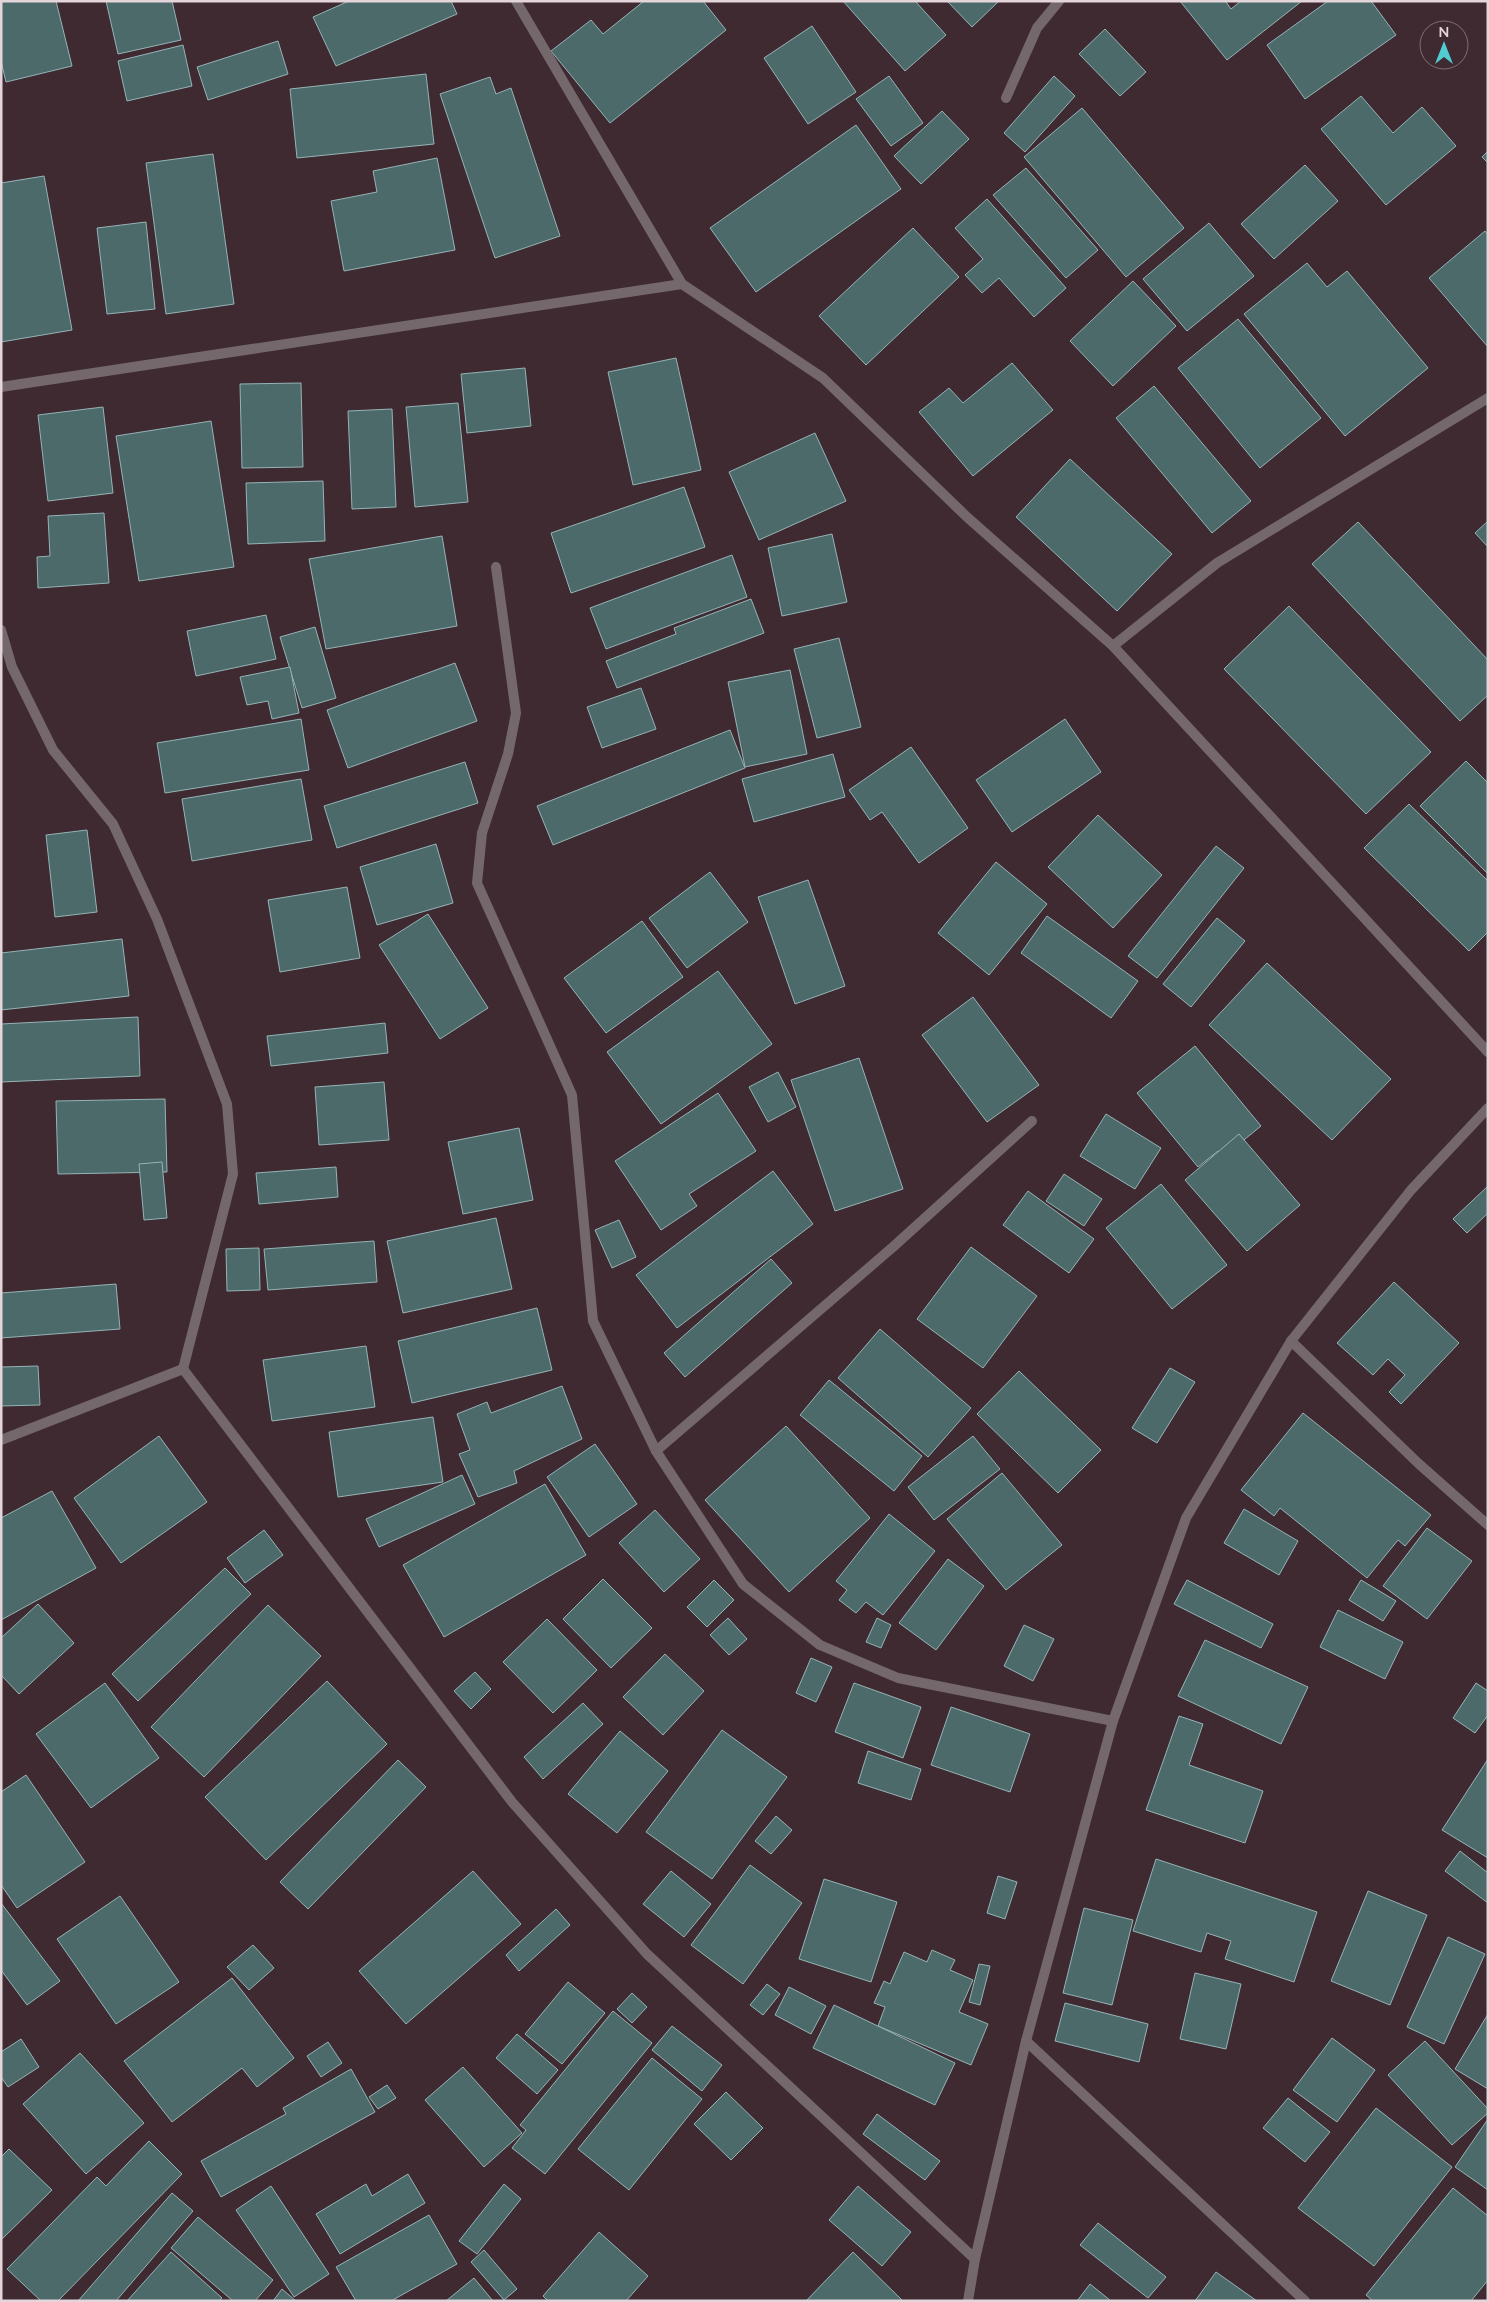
<svg xmlns="http://www.w3.org/2000/svg" width="1489" height="2302" viewBox="0 0 1489 2302" font-family="Lato,sans-serif">
<style>
.building{fill:#4d6a6b;stroke:#95b4b5}
.lines{fill:none;stroke-linecap:round;stroke-linejoin:round}
.minor{stroke:#74686d;stroke-width:10}
</style>
<rect width="100%" height="100%" fill="#3f2a32"/>
<g class="building">
<polygon points="1,1 56,1 72,66 6,82 1,61"/>
<polygon points="106,1 172,1 181,40 118,54"/>
<polygon points="349,1 451,1 457,14 336,66 313,17"/>
<polygon points="644,1 703,1 726,30 610,123 551,51 591,20 603,34"/>
<polygon points="843,1 915,1 946,35 905,71"/>
<polygon points="947,1 999,1 972,27"/>
<polygon points="1180,1 1227,1 1226,2 1231,9 1241,1 1302,1 1227,60"/>
<polygon points="1328,1 1371,1 1396,35 1305,99 1267,45"/>
<polygon points="812,26 856,92 808,124 764,58"/>
<polygon points="1105,29 1146,72 1120,96 1079,54"/>
<polygon points="278,41 288,74 208,100 197,67"/>
<polygon points="183,45 192,86 127,101 118,61"/>
<polygon points="426,74 434,144 297,158 290,89"/>
<polygon points="889,76 923,123 891,146 856,99"/>
<polygon points="1054,76 1075,96 1025,152 1004,133"/>
<polygon points="490,77 496,94 511,88 560,236 495,258 440,94"/>
<polygon points="1361,96 1393,133 1422,107 1456,146 1386,205 1321,129"/>
<polygon points="1082,108 1184,228 1126,277 1024,157"/>
<polygon points="942,111 969,139 921,184 894,156"/>
<polygon points="856,125 901,189 756,292 710,228"/>
<polygon points="1488,151 1488,163 1482,157"/>
<polygon points="213,154 234,304 166,314 146,163"/>
<polygon points="437,158 455,250 344,271 331,201 377,192 373,171"/>
<polygon points="1305,165 1338,201 1274,259 1241,224"/>
<polygon points="1026,168 1098,250 1066,278 993,195"/>
<polygon points="44,176 72,330 1,342 1,183"/>
<polygon points="987,199 1066,288 1034,317 999,278 982,293 965,275 983,259 955,228"/>
<polygon points="146,222 155,309 107,314 97,228"/>
<polygon points="1209,223 1254,276 1187,331 1143,279"/>
<polygon points="913,228 959,277 866,365 819,316"/>
<polygon points="1485,231 1488,235 1488,347 1429,278"/>
<polygon points="1307,263 1327,287 1347,271 1428,368 1345,436 1244,314"/>
<polygon points="1133,281 1176,326 1113,386 1070,341"/>
<polygon points="1238,319 1321,418 1260,468 1178,368"/>
<polygon points="676,358 701,470 633,485 608,372"/>
<polygon points="1012,363 1053,410 973,476 919,412 949,388 963,403"/>
<polygon points="525,368 531,426 467,433 461,374"/>
<polygon points="301,383 303,467 242,468 240,384"/>
<polygon points="1154,386 1251,501 1212,533 1116,418"/>
<polygon points="458,403 468,502 415,507 406,407"/>
<polygon points="103,407 113,493 48,501 38,415"/>
<polygon points="392,409 396,507 352,509 348,411"/>
<polygon points="211,421 234,567 139,581 116,436"/>
<polygon points="815,433 846,501 759,540 729,472"/>
<polygon points="1070,459 1172,554 1117,611 1016,517"/>
<polygon points="323,481 325,541 248,544 246,483"/>
<polygon points="684,487 705,547 571,593 551,533"/>
<polygon points="104,513 109,583 38,588 37,557 50,556 48,516"/>
<polygon points="1488,521 1488,547 1475,533"/>
<polygon points="1358,522 1488,660 1488,695 1460,721 1312,564"/>
<polygon points="832,534 847,602 782,616 768,548"/>
<polygon points="442,536 457,626 326,649 309,559"/>
<polygon points="732,555 747,597 606,649 590,608"/>
<polygon points="751,599 764,633 617,688 606,661 676,634 674,628"/>
<polygon points="1289,606 1431,752 1366,814 1224,669"/>
<polygon points="266,615 276,659 196,676 187,631"/>
<polygon points="315,627 336,698 302,708 280,637"/>
<polygon points="839,638 861,727 817,738 794,649"/>
<polygon points="455,663 477,721 348,768 327,710"/>
<polygon points="290,667 299,713 272,719 268,701 247,705 240,677"/>
<polygon points="790,670 807,754 745,767 728,682"/>
<polygon points="641,688 656,729 602,748 587,707"/>
<polygon points="301,719 309,770 165,793 157,743"/>
<polygon points="1065,719 1101,772 1012,832 976,780"/>
<polygon points="730,730 745,768 553,845 537,806"/>
<polygon points="911,747 968,828 919,863 882,812 870,820 849,790"/>
<polygon points="833,754 845,797 754,822 742,779"/>
<polygon points="1466,761 1488,783 1488,874 1420,806"/>
<polygon points="465,762 478,803 337,848 324,806"/>
<polygon points="301,779 312,840 192,861 182,799"/>
<polygon points="1409,804 1488,881 1488,932 1469,951 1364,848"/>
<polygon points="1098,815 1162,875 1113,928 1048,867"/>
<polygon points="87,830 97,912 55,917 46,835"/>
<polygon points="436,844 453,903 377,925 360,867"/>
<polygon points="1216,846 1244,868 1157,978 1128,956"/>
<polygon points="996,862 1047,904 989,975 938,933"/>
<polygon points="710,872 748,922 687,968 649,918"/>
<polygon points="808,880 845,986 795,1004 758,897"/>
<polygon points="347,887 360,958 280,972 268,900"/>
<polygon points="428,914 488,1008 440,1039 379,945"/>
<polygon points="1047,916 1138,981 1111,1018 1021,953"/>
<polygon points="1217,918 1245,941 1191,1007 1163,984"/>
<polygon points="642,921 683,977 606,1033 564,978"/>
<polygon points="122,939 129,996 1,1010 1,953"/>
<polygon points="1267,963 1391,1079 1332,1140 1209,1025"/>
<polygon points="718,971 772,1044 661,1124 607,1052"/>
<polygon points="973,997 1039,1085 987,1122 922,1035"/>
<polygon points="138,1017 140,1076 1,1082 1,1024"/>
<polygon points="385,1023 388,1053 271,1066 267,1036"/>
<polygon points="1195,1046 1261,1126 1223,1157 1218,1151 1198,1167 1137,1093"/>
<polygon points="859,1058 903,1189 835,1211 791,1080"/>
<polygon points="778,1072 796,1107 768,1122 749,1087"/>
<polygon points="384,1082 389,1140 319,1145 315,1087"/>
<polygon points="718,1093 756,1151 689,1194 697,1206 661,1230 615,1161"/>
<polygon points="165,1099 167,1172 58,1174 56,1101"/>
<polygon points="1106,1114 1161,1148 1135,1189 1080,1156"/>
<polygon points="519,1128 533,1200 463,1214 448,1142"/>
<polygon points="1239,1134 1300,1205 1247,1251 1185,1180"/>
<polygon points="162,1162 167,1218 144,1220 139,1164"/>
<polygon points="336,1167 338,1197 259,1204 256,1173"/>
<polygon points="773,1171 813,1224 677,1328 636,1275"/>
<polygon points="1064,1174 1102,1199 1084,1226 1046,1201"/>
<polygon points="1161,1184 1227,1265 1172,1309 1106,1228"/>
<polygon points="1488,1186 1488,1213 1467,1233 1453,1219"/>
<polygon points="1028,1191 1094,1239 1069,1273 1003,1225"/>
<polygon points="496,1218 512,1289 403,1313 387,1241"/>
<polygon points="619,1220 636,1257 612,1268 595,1230"/>
<polygon points="374,1241 377,1282 268,1290 264,1249"/>
<polygon points="971,1247 1037,1296 983,1368 917,1319"/>
<polygon points="259,1248 260,1290 227,1291 226,1249"/>
<polygon points="771,1259 792,1283 685,1377 664,1353"/>
<polygon points="1394,1282 1459,1343 1401,1404 1389,1392 1405,1375 1388,1359 1373,1375 1337,1343"/>
<polygon points="116,1284 120,1329 1,1338 1,1293"/>
<polygon points="537,1308 552,1370 412,1403 398,1341"/>
<polygon points="880,1329 971,1408 928,1457 838,1378"/>
<polygon points="366,1346 375,1407 272,1421 263,1360"/>
<polygon points="38,1366 40,1405 1,1406 1,1367"/>
<polygon points="1170,1368 1195,1382 1157,1443 1132,1428"/>
<polygon points="1019,1371 1101,1450 1058,1493 977,1414"/>
<polygon points="829,1380 922,1456 894,1491 800,1415"/>
<polygon points="562,1386 582,1439 514,1471 517,1483 478,1497 459,1454 470,1450 457,1414 487,1402 491,1413"/>
<polygon points="1303,1413 1431,1515 1405,1546 1398,1540 1367,1578 1280,1508 1274,1516 1241,1490"/>
<polygon points="433,1417 443,1482 338,1497 329,1432"/>
<polygon points="786,1426 870,1518 789,1592 705,1500"/>
<polygon points="159,1436 207,1502 121,1563 74,1498"/>
<polygon points="973,1436 1000,1469 934,1520 908,1487"/>
<polygon points="595,1444 637,1504 589,1537 547,1477"/>
<polygon points="1002,1473 1062,1545 1006,1590 947,1519"/>
<polygon points="462,1475 475,1504 379,1547 366,1519"/>
<polygon points="545,1484 586,1555 444,1637 403,1565"/>
<polygon points="52,1491 96,1568 1,1620 1,1518"/>
<polygon points="1244,1509 1298,1541 1279,1575 1224,1543"/>
<polygon points="655,1510 700,1559 664,1592 619,1543"/>
<polygon points="889,1514 935,1551 883,1615 866,1602 856,1613 839,1600 847,1590 836,1581"/>
<polygon points="1427,1528 1472,1561 1427,1619 1383,1586"/>
<polygon points="264,1530 283,1555 245,1583 227,1558"/>
<polygon points="948,1559 984,1586 936,1650 899,1623"/>
<polygon points="225,1568 251,1594 138,1701 112,1674"/>
<polygon points="603,1579 652,1628 611,1668 563,1619"/>
<polygon points="714,1580 734,1600 707,1627 687,1607"/>
<polygon points="1187,1580 1273,1624 1261,1648 1174,1604"/>
<polygon points="1361,1580 1396,1601 1383,1621 1349,1600"/>
<polygon points="38,1604 74,1643 19,1694 1,1675 1,1638"/>
<polygon points="268,1605 321,1656 204,1777 151,1727"/>
<polygon points="1338,1610 1403,1642 1385,1679 1320,1647"/>
<polygon points="728,1618 747,1639 729,1655 710,1635"/>
<polygon points="877,1618 891,1625 881,1648 866,1642"/>
<polygon points="547,1619 597,1670 553,1713 503,1662"/>
<polygon points="1024,1625 1054,1639 1033,1681 1004,1666"/>
<polygon points="1205,1640 1308,1687 1281,1744 1178,1696"/>
<polygon points="665,1654 704,1691 663,1735 623,1697"/>
<polygon points="811,1658 832,1667 816,1702 796,1693"/>
<polygon points="475,1672 491,1689 471,1709 454,1691"/>
<polygon points="327,1681 387,1744 266,1860 205,1797"/>
<polygon points="105,1683 159,1758 91,1808 36,1734"/>
<polygon points="854,1683 921,1707 903,1758 835,1732"/>
<polygon points="1476,1683 1488,1691 1488,1715 1475,1733 1453,1718"/>
<polygon points="583,1703 603,1724 543,1779 524,1757"/>
<polygon points="951,1707 1030,1734 1010,1792 931,1765"/>
<polygon points="1179,1716 1203,1724 1189,1765 1263,1791 1245,1843 1146,1810"/>
<polygon points="722,1730 787,1777 712,1879 646,1832"/>
<polygon points="620,1731 668,1771 617,1833 568,1794"/>
<polygon points="868,1751 921,1769 911,1800 858,1783"/>
<polygon points="1488,1759 1488,1858 1442,1830"/>
<polygon points="398,1760 426,1787 308,1909 280,1882"/>
<polygon points="26,1775 85,1862 17,1908 1,1885 1,1792"/>
<polygon points="776,1816 792,1830 771,1854 755,1841"/>
<polygon points="1460,1851 1488,1873 1488,1903 1445,1871"/>
<polygon points="1156,1859 1317,1912 1294,1982 1225,1959 1231,1941 1207,1933 1201,1952 1133,1931"/>
<polygon points="750,1865 802,1903 743,1984 691,1945"/>
<polygon points="473,1871 521,1924 406,2024 359,1971"/>
<polygon points="671,1871 711,1904 684,1937 643,1904"/>
<polygon points="998,1876 1017,1882 1005,1919 987,1913"/>
<polygon points="824,1879 897,1902 871,1982 799,1959"/>
<polygon points="1368,1891 1427,1915 1390,2005 1331,1981"/>
<polygon points="120,1896 179,1982 116,2024 57,1939"/>
<polygon points="1,1903 60,1981 27,2005 1,1970"/>
<polygon points="1084,1908 1133,1920 1112,2005 1063,1993"/>
<polygon points="556,1909 570,1925 519,1971 506,1955"/>
<polygon points="1448,1937 1485,1954 1444,2044 1407,2027"/>
<polygon points="253,1945 274,1968 249,1990 227,1967"/>
<polygon points="932,1950 955,1960 950,1970 973,1980 959,2012 988,2024 971,2065 878,2026 885,2007 874,2003 884,1981 890,1984 904,1952 927,1962"/>
<polygon points="979,1964 990,1966 980,2005 969,2002"/>
<polygon points="1195,1973 1241,1984 1226,2049 1180,2039"/>
<polygon points="232,1978 294,2058 257,2087 242,2068 172,2122 124,2061"/>
<polygon points="568,1982 605,2013 562,2064 525,2034"/>
<polygon points="767,1984 780,1994 763,2015 750,2005"/>
<polygon points="789,1987 826,2006 811,2034 775,2015"/>
<polygon points="632,1993 647,2007 632,2023 617,2009"/>
<polygon points="1065,2003 1148,2024 1139,2062 1055,2041"/>
<polygon points="834,2005 955,2063 935,2105 813,2048"/>
<polygon points="613,2011 652,2043 545,2174 512,2148 526,2130 520,2125"/>
<polygon points="1488,2014 1488,2089 1455,2069"/>
<polygon points="672,2026 722,2065 702,2091 652,2050"/>
<polygon points="517,2034 558,2070 537,2094 496,2058"/>
<polygon points="1332,2038 1375,2070 1337,2122 1293,2090"/>
<polygon points="21,2039 39,2067 8,2087 1,2077 1,2052"/>
<polygon points="1425,2041 1488,2109 1488,2113 1452,2145 1388,2075"/>
<polygon points="328,2042 342,2063 321,2077 307,2056"/>
<polygon points="80,2053 144,2123 86,2174 23,2104"/>
<polygon points="652,2058 702,2099 629,2190 578,2149"/>
<polygon points="463,2067 522,2133 484,2167 425,2100"/>
<polygon points="351,2069 375,2112 221,2197 201,2161 286,2114 283,2108"/>
<polygon points="387,2085 396,2098 378,2109 369,2097"/>
<polygon points="726,2092 763,2128 731,2160 694,2124"/>
<polygon points="1288,2098 1330,2132 1305,2162 1263,2128"/>
<polygon points="1376,2108 1452,2167 1374,2266 1298,2208"/>
<polygon points="877,2114 940,2161 925,2180 863,2134"/>
<polygon points="1488,2119 1488,2190 1455,2167"/>
<polygon points="149,2141 182,2174 58,2301 41,2301 7,2269 97,2177 106,2186"/>
<polygon points="9,2149 52,2190 1,2240 1,2157"/>
<polygon points="408,2174 425,2203 340,2254 316,2214 366,2184 372,2196"/>
<polygon points="504,2184 521,2199 477,2254 459,2241"/>
<polygon points="271,2186 329,2274 294,2297 236,2210"/>
<polygon points="858,2186 911,2232 882,2266 829,2220"/>
<polygon points="1453,2188 1488,2216 1488,2280 1471,2301 1373,2301 1366,2295"/>
<polygon points="172,2193 193,2211 116,2301 78,2301"/>
<polygon points="429,2215 457,2264 391,2301 356,2301 336,2267"/>
<polygon points="198,2217 273,2280 255,2301 233,2301 171,2248"/>
<polygon points="1098,2223 1166,2277 1148,2298 1080,2245"/>
<polygon points="599,2232 648,2276 626,2301 548,2301 543,2296"/>
<polygon points="484,2250 517,2289 504,2300 471,2262"/>
<polygon points="171,2252 222,2298 219,2301 127,2301"/>
<polygon points="853,2252 903,2301 806,2301"/>
<polygon points="1216,2272 1257,2301 1195,2301"/>
<polygon points="474,2278 493,2301 446,2301"/>
<polygon points="1090,2284 1111,2301 1077,2301"/>
<polygon points="282,2289 296,2301 273,2301"/>
</g>
<g class="lines">
<g class="minor">
<polyline points="516,1 682,284 823,378 967,517 1113,646 1488,1052"/>
<polyline points="1006,98 1037,28 1059,1"/>
<polyline points="1,387 682,284"/>
<polyline points="496,567 516,713 508,754 482,833 477,883 572,1095 593,1321 656,1451 743,1584 820,1645 898,1678 1113,1721"/>
<polyline points="1,630 12,667 53,750 113,824 157,919 227,1104 233,1174 183,1369"/>
<polyline points="1113,646 1217,563 1488,398"/>
<polyline points="1291,1341 1419,1464 1488,1525"/>
<polyline points="183,1369 512,1802 647,1954 975,2259"/>
<polyline points="1,1440 183,1369"/>
<polyline points="656,1451 893,1247 1032,1121"/>
<polyline points="1026,2041 1305,2301"/>
<polyline points="968,2301 975,2259 1026,2041 1113,1721 1186,1518 1291,1341 1411,1190 1488,1108"/>
</g>
</g>
<rect width="1489" height="2302" fill="none" stroke="#e3d5da" stroke-width="5"/>
<g transform="translate(1444 45)"><circle r="24" fill="#3f2a32" stroke="#816e75"/>
<path d="M0-4L9 19L0 12L-9 19Z" fill="#51ccd2"/>
<text y="-8" font-size="14" font-weight="bold" text-anchor="middle" fill="#e3d5da">N</text>
</g>
</svg>
